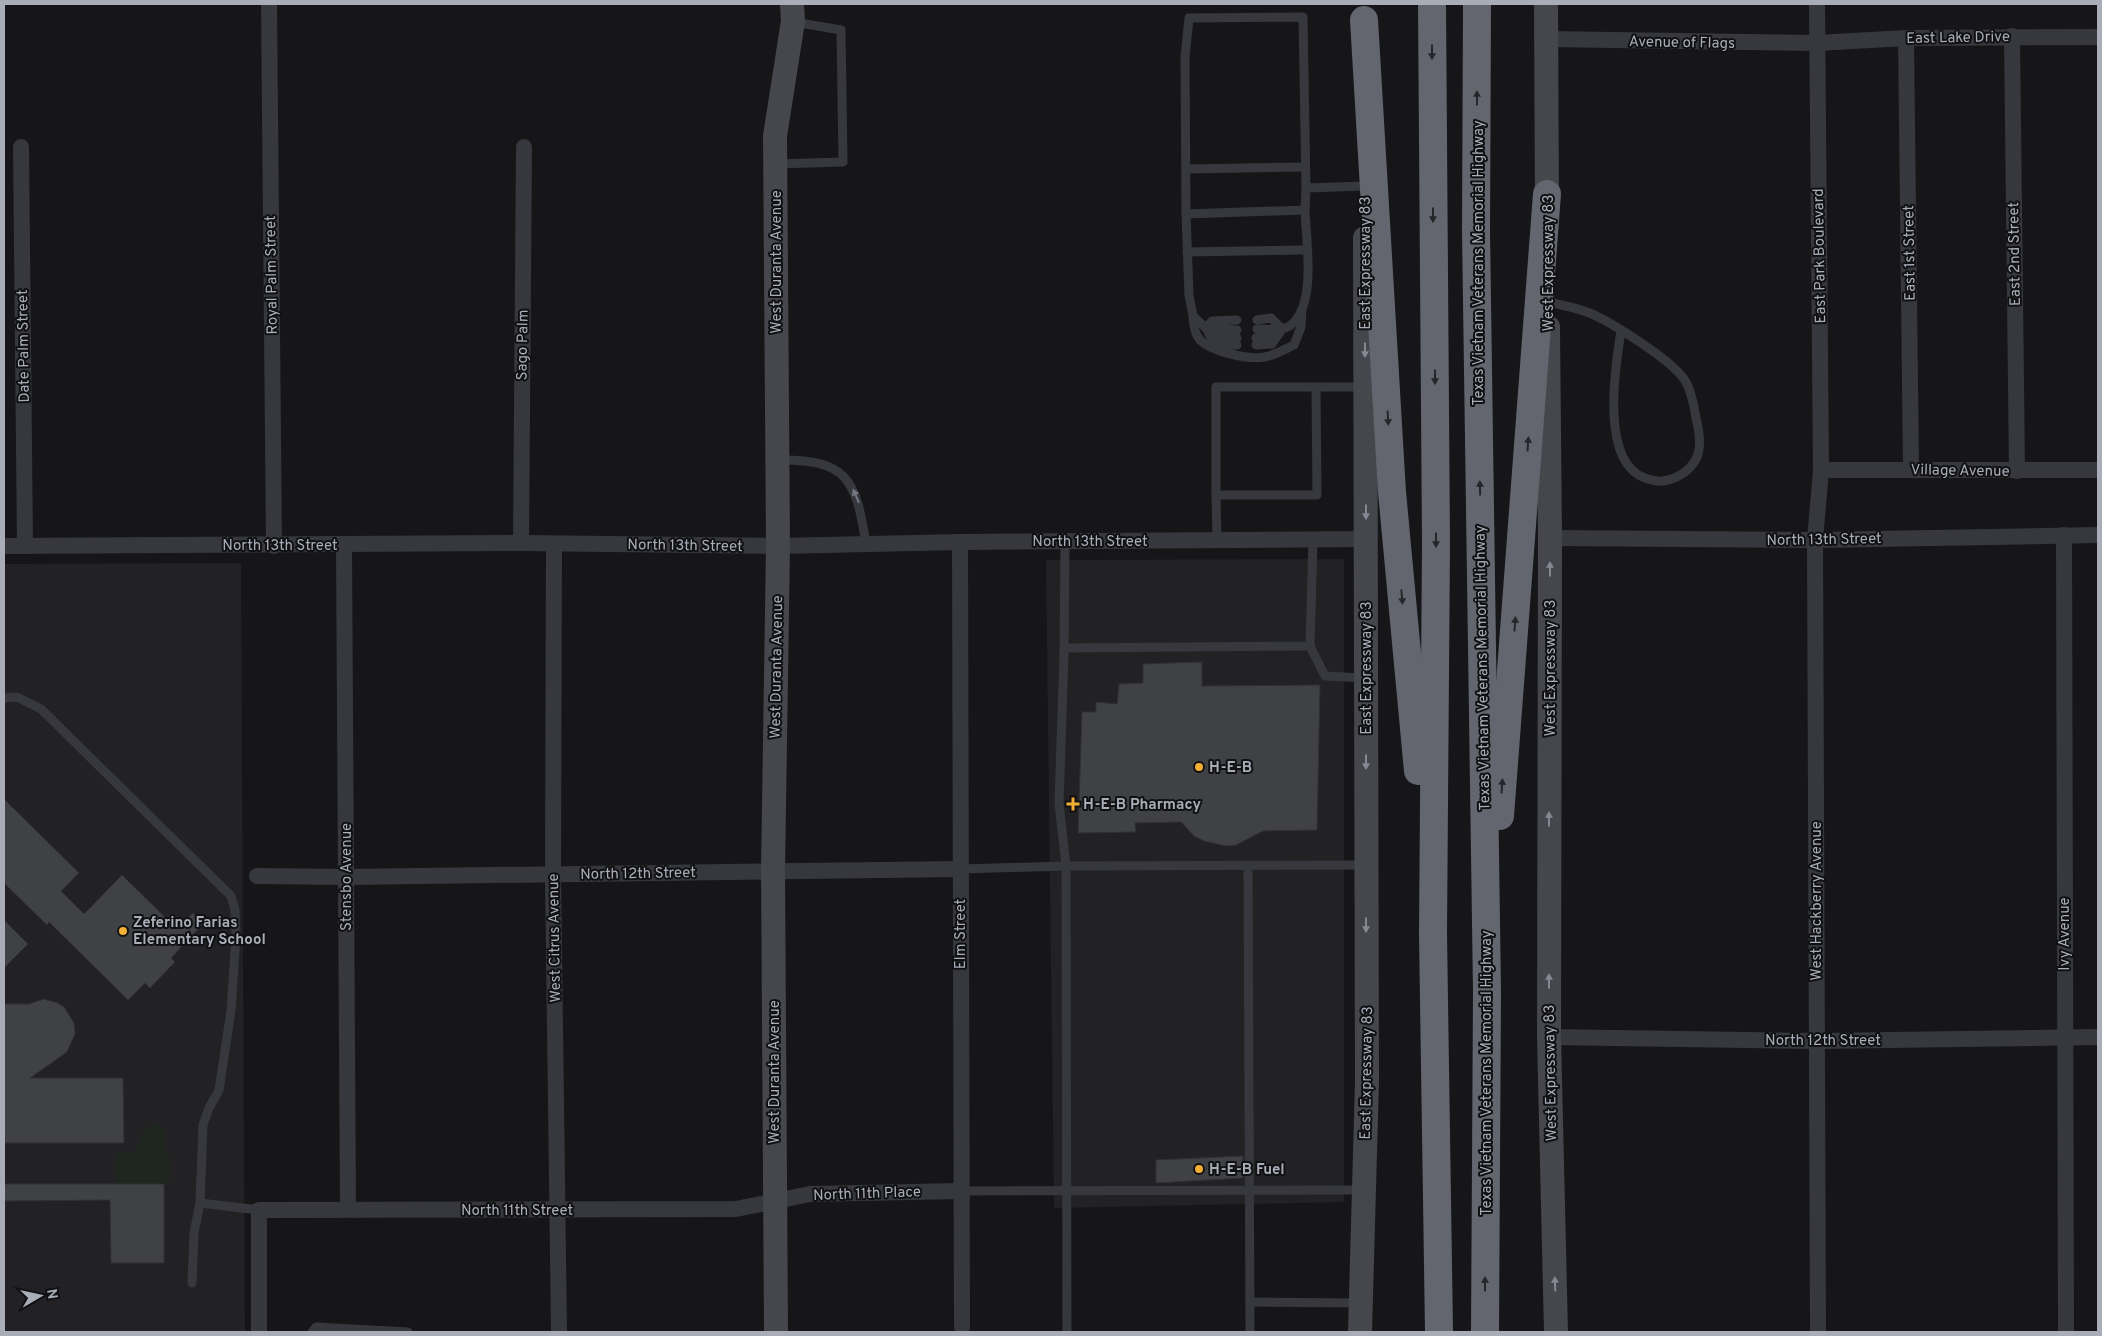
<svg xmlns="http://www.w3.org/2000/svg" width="2102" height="1336" viewBox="0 0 2102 1336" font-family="Overpass,sans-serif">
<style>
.built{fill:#222225}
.green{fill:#1e261f}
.building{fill:#404145;stroke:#303034}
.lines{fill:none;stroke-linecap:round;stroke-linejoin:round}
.lane{stroke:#37383d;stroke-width:9}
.street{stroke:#37383d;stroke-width:16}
.secondary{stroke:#45474d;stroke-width:24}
.highway{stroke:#63666e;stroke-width:28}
.oneway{fill:#26262a}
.oneway2{fill:#858993}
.oneway3{fill:#757881}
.poi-dot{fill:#f2b134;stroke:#111113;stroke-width:2}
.labels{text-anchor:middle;stroke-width:4;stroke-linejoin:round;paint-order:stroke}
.street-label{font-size:15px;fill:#a8adb8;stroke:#111113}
.poi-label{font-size:15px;font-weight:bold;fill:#a8adb8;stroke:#111113;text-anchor:start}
</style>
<rect width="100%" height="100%" fill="#161618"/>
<g class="built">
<polygon points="1344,559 1344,1202 1054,1208 1046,560"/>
<polygon points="241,563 245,1332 4,1332 4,564"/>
</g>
<polygon class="green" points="149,1125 158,1126 166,1130 166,1156 170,1156 170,1183 115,1183 115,1153 136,1153 143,1132 147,1131"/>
<g class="building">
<polygon points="1202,662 1202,686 1320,685 1317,830 1263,831 1236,845 1226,846 1204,841 1194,836 1181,822 1135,823 1136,832 1078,833 1082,712 1096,712 1096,702 1117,704 1119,684 1143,683 1143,664"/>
<polygon points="4,799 79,873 61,891 84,914 122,875 177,929 193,913 203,924 171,958 175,962 150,988 145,983 128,1000 49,922 47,925 4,883"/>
<polygon points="4,920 28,944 4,968"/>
<polygon points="44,999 58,1003 64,1007 74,1023 75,1034 67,1052 30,1078 123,1078 124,1143 4,1143 4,1004 29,1004"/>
<polygon points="1243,1156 1243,1178 1156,1183 1156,1160"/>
<polygon points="4,1184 164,1184 164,1263 111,1263 110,1200 4,1201"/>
</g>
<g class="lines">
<g class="lane">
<polyline points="775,164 843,162 841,30 794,22"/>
<polyline points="1186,169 1305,167"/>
<polyline points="1306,188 1305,210 1186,214 1185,57 1189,18 1303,17 1306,188 1365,186"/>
<polyline points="1186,214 1189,295 1193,316 1206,328 1237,330"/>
<polyline points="1187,252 1306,250"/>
<path d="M1548,302c14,3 30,6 44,12 22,10 83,48 94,68 6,11 8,24 10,36 3,12 6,30 0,41 -7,13 -20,20 -33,22 -7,1 -12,-1 -18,-3 -45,-16 -30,-110 -24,-147"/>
<path d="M1193,316c1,9 1,18 8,25 12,11 48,19 64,16 10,-2 20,-8 29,-12l7,-18 1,-18"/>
<polyline points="1257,320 1271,318 1282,329"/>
<polyline points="1206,328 1213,342 1222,345 1237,345"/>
<polyline points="1206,328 1212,321 1237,320"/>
<path d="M1257,329c10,0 25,3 34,-4 26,-21 15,-85 14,-115"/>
<polyline points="1208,330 1214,336 1237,338"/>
<polyline points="1256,338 1272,336 1280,331"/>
<polyline points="1256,345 1272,344 1282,329"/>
<polyline points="1316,387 1216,387 1216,495 1317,495 1316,387 1365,387"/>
<path d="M778,460c70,-1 78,20 88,84"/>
<polyline points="1216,495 1217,540"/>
<polyline points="1065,542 1064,656 1059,803 1066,866 1067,1332"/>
<polyline points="1310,646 1325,676 1364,678"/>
<polyline points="1064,648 1310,646 1313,540"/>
<polyline points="4,698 17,697 41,709 231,896 235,910 236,936 231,1011 219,1090 209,1108 203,1125 200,1203 194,1233 192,1283"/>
<polyline points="1248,866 1250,1332"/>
<polyline points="960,869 1066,866 1365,865"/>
<polyline points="961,1191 1363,1190"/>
<polyline points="200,1203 259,1210"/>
<polyline points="1250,1302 1359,1303"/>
<polyline points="312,1332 316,1327 408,1332"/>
</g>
<g class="street">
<polyline points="269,4 274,546"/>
<polyline points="1817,4 1821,470 1815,540 1818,1332"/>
<polyline points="2012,36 2017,471"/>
<polyline points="1906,38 1911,468"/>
<polyline points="1547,39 1817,43 1906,38 2098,37"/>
<polyline points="21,147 25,546"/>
<polyline points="1821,470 2098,470"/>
<polyline points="2064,535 2066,1332"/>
<polyline points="1550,538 1815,540 2098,535"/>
<polyline points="960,542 962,1327"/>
<polyline points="521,543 524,147"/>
<polyline points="554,544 553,874 559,1332"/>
<polyline points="344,545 348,1209"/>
<polyline points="4,546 521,543 778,546 960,542 1366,539"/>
<polyline points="257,876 346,877 960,869"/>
<polyline points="1549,1037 1816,1041 2098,1037"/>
<polyline points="259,1332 259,1210 736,1209 810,1194 961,1191"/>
</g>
<g class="secondary">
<polyline points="1546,4 1547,213"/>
<polyline points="1548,327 1550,538 1549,1037 1556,1332"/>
<polyline points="776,1332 773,871 778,546 775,136 793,21 792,4"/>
<polyline points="1360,1332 1367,1081 1365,238"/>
</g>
<g class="highway">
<polyline points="1432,4 1436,544 1433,934 1439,1332"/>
<polyline points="1477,4 1476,232 1487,992 1485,1332"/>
<polyline points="1364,20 1392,492 1418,771"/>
<polyline points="1500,816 1547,194"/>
</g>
</g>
<defs><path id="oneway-solid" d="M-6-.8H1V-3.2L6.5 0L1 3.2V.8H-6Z" transform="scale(1.25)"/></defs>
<g class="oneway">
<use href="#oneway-solid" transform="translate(1432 52) rotate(90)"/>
<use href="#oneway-solid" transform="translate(1477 98) rotate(-90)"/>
<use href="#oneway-solid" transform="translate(1433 215) rotate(90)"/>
<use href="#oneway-solid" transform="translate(1435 377) rotate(90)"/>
<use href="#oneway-solid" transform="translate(1388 418) rotate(87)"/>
<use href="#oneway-solid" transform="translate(1528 444) rotate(-86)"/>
<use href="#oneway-solid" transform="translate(1480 488) rotate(-91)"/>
<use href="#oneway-solid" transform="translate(1436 540) rotate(90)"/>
<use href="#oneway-solid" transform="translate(1402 597) rotate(85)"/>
<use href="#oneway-solid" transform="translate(1515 624) rotate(-86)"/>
<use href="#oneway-solid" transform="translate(1502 786) rotate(-86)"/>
<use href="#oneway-solid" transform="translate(1485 1284) rotate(-90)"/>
</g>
<g class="oneway2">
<use href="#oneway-solid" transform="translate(1365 350) rotate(90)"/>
<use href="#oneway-solid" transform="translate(1366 512) rotate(90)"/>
<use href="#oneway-solid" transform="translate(1550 569) rotate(-90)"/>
<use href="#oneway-solid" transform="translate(1366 762) rotate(90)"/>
<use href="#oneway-solid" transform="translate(1549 819) rotate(-90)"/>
<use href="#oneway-solid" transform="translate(1366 925) rotate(90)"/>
<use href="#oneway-solid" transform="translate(1549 981) rotate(-90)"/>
<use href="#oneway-solid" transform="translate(1555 1284) rotate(-92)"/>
</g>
<use class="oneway3" href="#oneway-solid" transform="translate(856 496) rotate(-113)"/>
<g class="poi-dot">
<circle cx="1199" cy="767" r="5"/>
<path d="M1070.5 796.5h5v5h5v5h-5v5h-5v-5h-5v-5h5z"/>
<circle cx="123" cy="931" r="5"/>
<circle cx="1199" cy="1169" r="5"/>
</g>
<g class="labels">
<g class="street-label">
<text transform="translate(1958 37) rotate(-1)" y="5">East Lake Drive</text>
<text transform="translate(1682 42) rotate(1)" y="5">Avenue of Flags</text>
<text transform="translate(1909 253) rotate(-91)" y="5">East 1st Street</text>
<text transform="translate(2014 254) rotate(-91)" y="5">East 2nd Street</text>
<text transform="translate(1819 256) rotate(-91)" y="5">East Park Boulevard</text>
<text transform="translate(776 262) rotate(-90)" y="5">West Duranta Avenue</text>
<text transform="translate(1365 263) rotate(-90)" y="5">East Expressway 83</text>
<text transform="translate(1478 263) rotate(-90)" y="5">Texas Vietnam Veterans Memorial Highway</text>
<text transform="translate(1548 263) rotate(-90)" y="5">West Expressway 83</text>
<text transform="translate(271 275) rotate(-91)" y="5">Royal Palm Street</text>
<text transform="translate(522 345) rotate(-89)" y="5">Sago Palm</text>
<text transform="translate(23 346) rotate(-91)" y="5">Date Palm Street</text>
<text transform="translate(1960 470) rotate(1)" y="5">Village Avenue</text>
<text transform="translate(1824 539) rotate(-1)" y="5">North 13th Street</text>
<text x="1090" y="546">North 13th Street</text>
<text x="280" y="550">North 13th Street</text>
<text transform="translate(685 545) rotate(1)" y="5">North 13th Street</text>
<text transform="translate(776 667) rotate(-89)" y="5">West Duranta Avenue</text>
<text transform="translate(1366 668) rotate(-90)" y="5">East Expressway 83</text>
<text transform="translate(1482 668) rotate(-91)" y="5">Texas Vietnam Veterans Memorial Highway</text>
<text transform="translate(1550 668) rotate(-90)" y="5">West Expressway 83</text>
<text transform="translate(638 873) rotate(-1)" y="5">North 12th Street</text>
<text transform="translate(346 877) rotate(-90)" y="5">Stensbo Avenue</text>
<text transform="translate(1816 901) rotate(-90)" y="5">West Hackberry Avenue</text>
<text transform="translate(960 934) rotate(-90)" y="5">Elm Street</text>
<text transform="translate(2064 934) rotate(-90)" y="5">Ivy Avenue</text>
<text transform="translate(554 938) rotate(-91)" y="5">West Citrus Avenue</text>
<text x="1823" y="1045">North 12th Street</text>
<text transform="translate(774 1072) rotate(-90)" y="5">West Duranta Avenue</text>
<text transform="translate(1366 1073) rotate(-89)" y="5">East Expressway 83</text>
<text transform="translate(1486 1073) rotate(-90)" y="5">Texas Vietnam Veterans Memorial Highway</text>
<text transform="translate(1550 1073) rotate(-91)" y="5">West Expressway 83</text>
<text transform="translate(867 1193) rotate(-2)" y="5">North 11th Place</text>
<text x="517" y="1215">North 11th Street</text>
</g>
<g class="poi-label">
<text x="1209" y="772">H-E-B</text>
<text x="1083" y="809">H-E-B Pharmacy</text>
<text x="133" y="927">Zeferino Farias<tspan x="133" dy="17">Elementary School</tspan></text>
<text x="1209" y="1174">H-E-B Fuel</text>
</g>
</g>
<rect width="2102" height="1336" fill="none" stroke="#a8adb8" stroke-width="10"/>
<g transform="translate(40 1296) rotate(81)" stroke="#111113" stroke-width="4" paint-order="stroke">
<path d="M0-4L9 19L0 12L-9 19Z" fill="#a8adb8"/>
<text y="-8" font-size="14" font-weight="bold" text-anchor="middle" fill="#a8adb8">N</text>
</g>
</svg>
